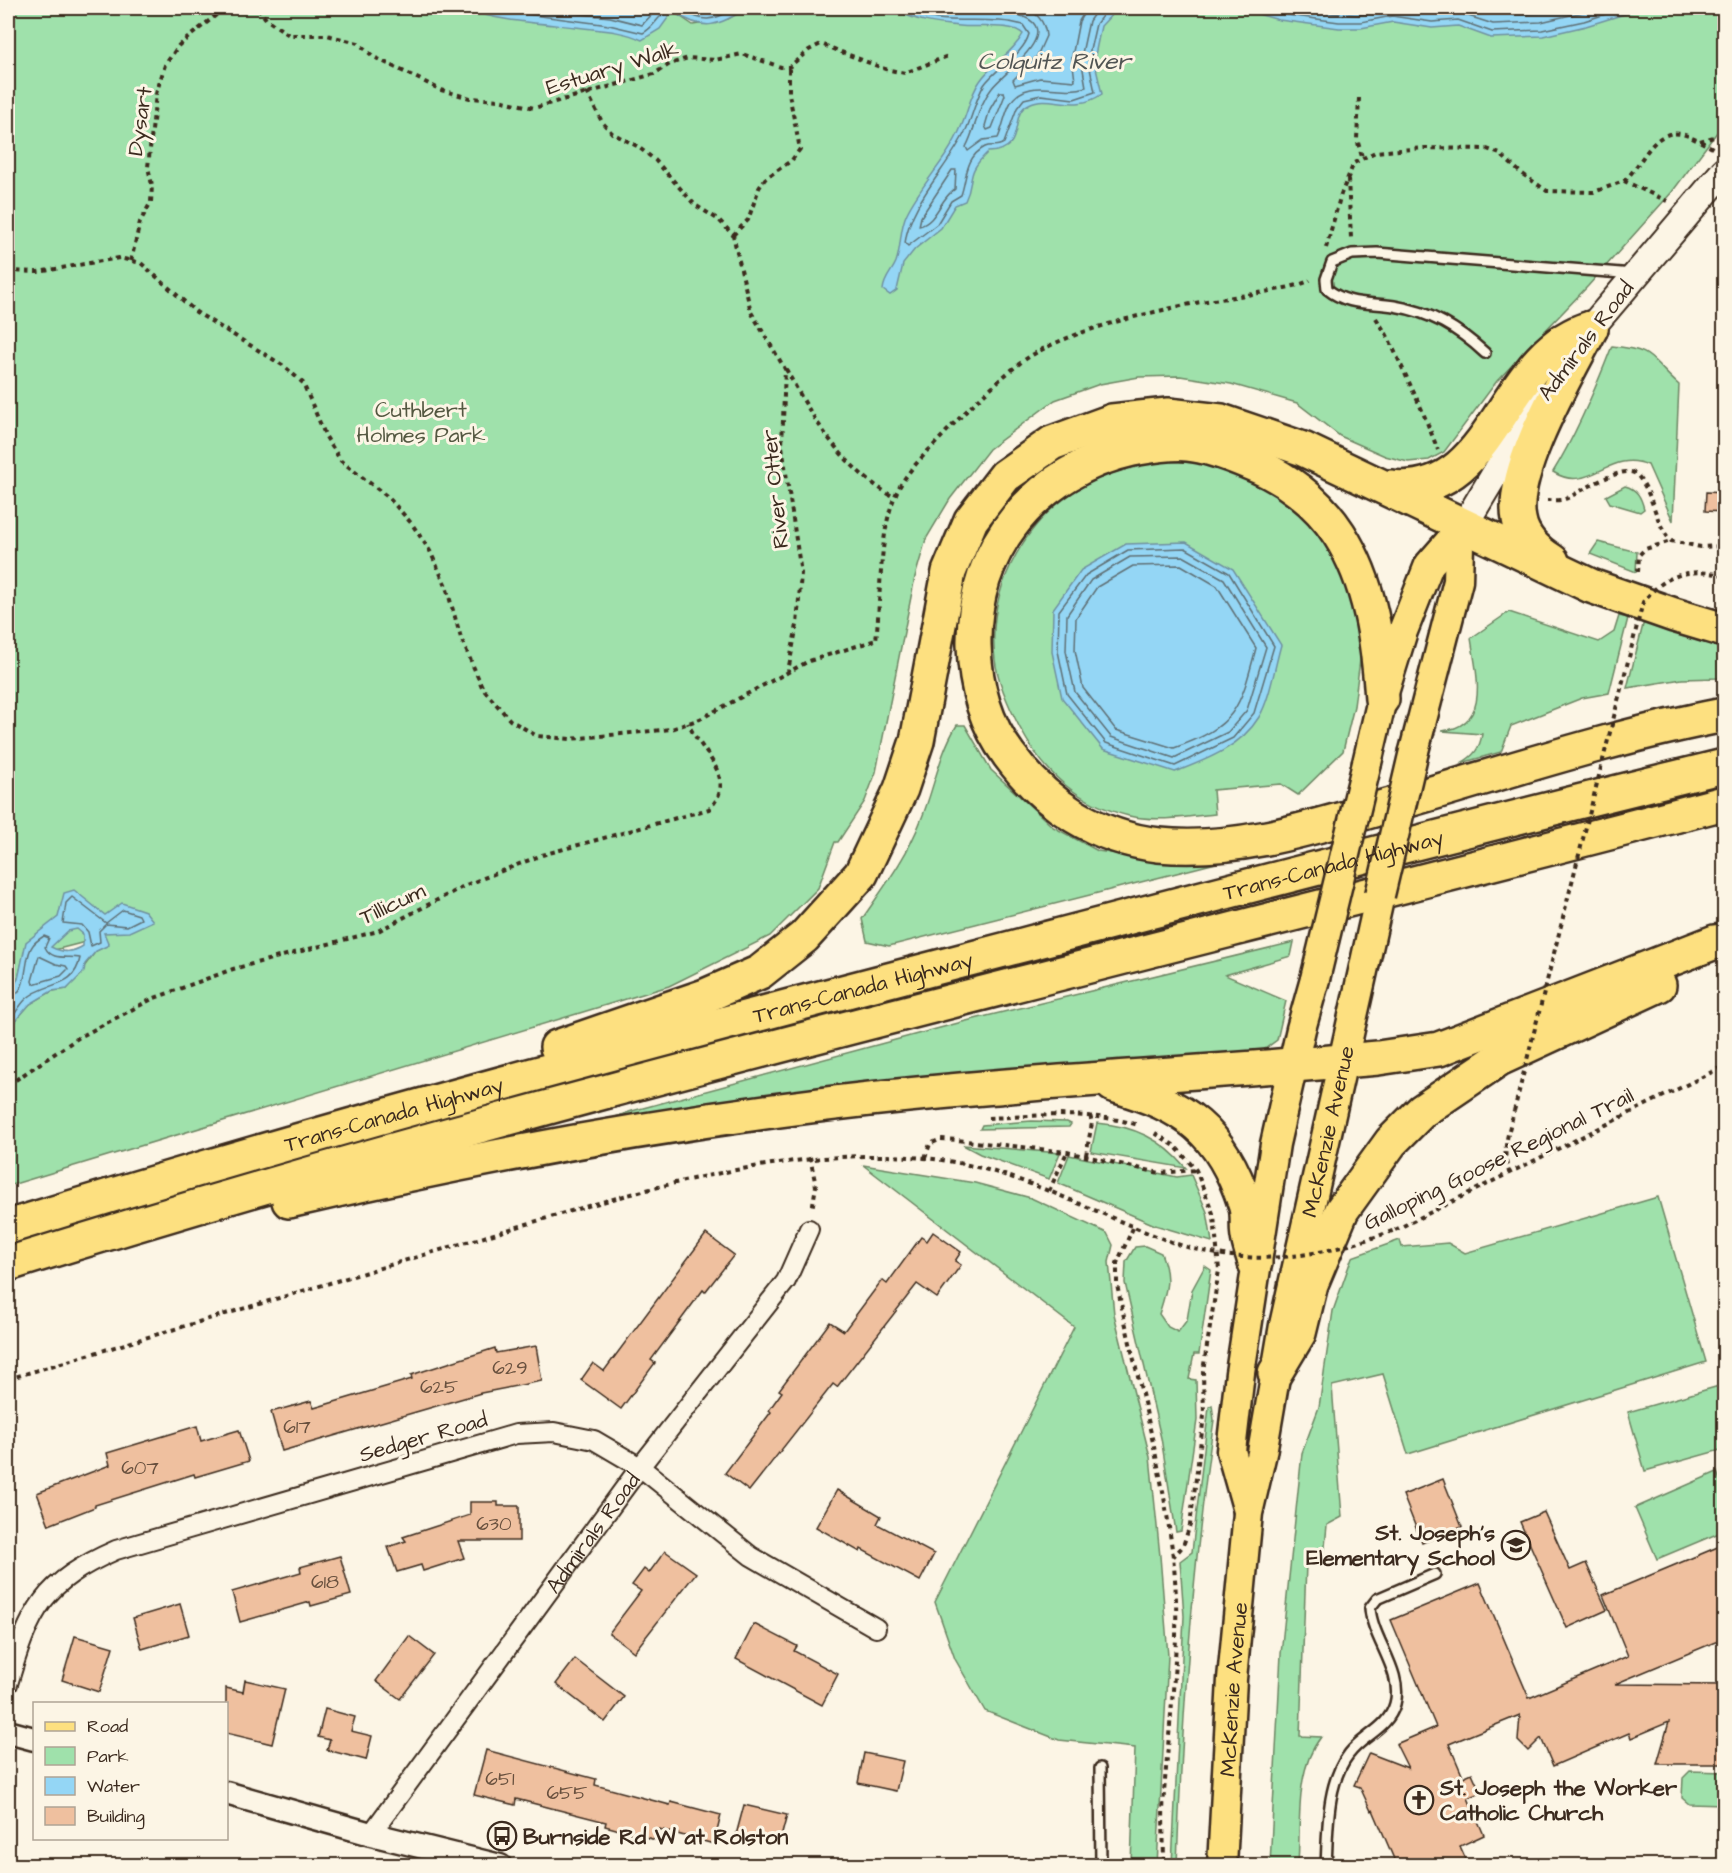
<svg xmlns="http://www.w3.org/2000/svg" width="1732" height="1873" viewBox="0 0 1732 1873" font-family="'Architects Daughter',sans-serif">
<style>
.green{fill:#9fe1ab;stroke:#6d8664;stroke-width:1.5}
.water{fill:#94d6f5;stroke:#70919f;stroke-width:1.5;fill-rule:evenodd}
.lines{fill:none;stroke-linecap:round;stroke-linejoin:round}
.shore{stroke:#5f6f74;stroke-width:1.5}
.building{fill:#efc09f;stroke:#3b2a1e;stroke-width:1.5}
.service-casing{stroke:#3b2a1e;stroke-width:14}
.minor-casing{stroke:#3b2a1e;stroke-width:22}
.tertiary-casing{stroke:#3b2a1e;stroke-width:27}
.secondary-casing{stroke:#3b2a1e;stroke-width:30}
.primary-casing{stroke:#3b2a1e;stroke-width:33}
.motorway-casing{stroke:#3b2a1e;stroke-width:38}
.path{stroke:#3b2a1e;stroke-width:4;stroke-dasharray:4.5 4.5;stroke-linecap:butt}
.service{stroke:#fcf5e5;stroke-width:9}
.minor{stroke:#fcf5e5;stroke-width:18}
.tertiary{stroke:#fcf5e5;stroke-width:22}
.secondary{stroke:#fcf5e5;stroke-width:26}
.primary{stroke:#fde080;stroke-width:28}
.motorway{stroke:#fde080;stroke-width:33}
.primary-bridge-casing{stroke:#3b2a1e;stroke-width:33;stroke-linecap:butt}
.path-bridge{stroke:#3b2a1e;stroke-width:4;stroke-dasharray:4.5 4.5;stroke-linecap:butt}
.primary-bridge{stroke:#fde080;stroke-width:28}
.labels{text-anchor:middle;stroke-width:6;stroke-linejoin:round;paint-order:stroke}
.number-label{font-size:20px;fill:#68503e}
.street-label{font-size:22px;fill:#3b2a1e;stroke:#fcf5e5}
.park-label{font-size:22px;fill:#545841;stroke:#fcf5e5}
.poi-label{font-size:22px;font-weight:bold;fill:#3b2a1e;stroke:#fcf5e5;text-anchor:start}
.water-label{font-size:24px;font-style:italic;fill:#515554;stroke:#fcf5e5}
</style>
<rect width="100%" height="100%" fill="#fcf5e5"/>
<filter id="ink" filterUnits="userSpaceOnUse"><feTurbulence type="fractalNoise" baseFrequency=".0167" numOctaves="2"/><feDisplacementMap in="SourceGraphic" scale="12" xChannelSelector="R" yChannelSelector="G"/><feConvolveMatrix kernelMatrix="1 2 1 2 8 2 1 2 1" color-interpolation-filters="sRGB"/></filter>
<g filter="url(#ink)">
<g class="green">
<polygon points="8,8 560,8 675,13 693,25 728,19 747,8 1724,8 1724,123 1672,192 1588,286 1497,381 1444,452 1429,460 1408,462 1385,456 1340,436 1297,403 1231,384 1180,376 1139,377 1100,384 1055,400 989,449 950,499 926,539 915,577 876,772 865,801 838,842 835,842 818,888 770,936 669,986 8,1186 8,1029 30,1004 52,991 67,989 96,951 108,945 105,937 23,958 18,979 8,994"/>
<path d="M1612,346c44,4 36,12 67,39l-6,136 -25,-56c-39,-17 -58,30 -95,7 24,-39 42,-82 59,-126z"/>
<path d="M1163,461l52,3 47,16 31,21 49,62 15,50 3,47 -6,46 -11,45 -45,44 -17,-11 -68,6 2,24c-27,3 -60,8 -86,2 -52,-13 -85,-43 -109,-88 -11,-21 -22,-45 -25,-68 -9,-73 32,-148 99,-179 22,-11 45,-16 69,-20z"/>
<path d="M1625,486c12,3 16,11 19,23l-4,3 -30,-9 -4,-7z"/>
<polygon points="1598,542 1637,552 1636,572 1590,554"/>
<path d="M1509,612l90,30 15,-10 5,-16 9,2 -19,75 -27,5 -71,28 -10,26 -40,11c13,-7 19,-15 21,-29l-40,-3c50,-6 34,-58 29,-93z"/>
<polygon points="1644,621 1724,644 1724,660 1719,678 1682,679 1627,688"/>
<path d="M957,725h8l26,45 62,57 45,24 71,11h51l-331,84 -22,-5 -5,-22c22,-32 45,-62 59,-99 13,-31 18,-66 36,-95z"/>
<polygon points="1294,942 1291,956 1225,975 1286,1001 1277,1040 1262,1051 590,1126 632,1111 962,1022"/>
<polygon points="1032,1121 1067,1122 1071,1124 1069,1127 980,1129 982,1125"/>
<path d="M1097,1123c37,3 65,16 89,45l-95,-16z"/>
<polygon points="963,1145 1060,1153 1049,1179 980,1154"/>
<polygon points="1069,1155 1177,1177 1191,1175 1207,1212 1212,1242 1155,1225 1058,1183"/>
<polygon points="863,1165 975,1183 1031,1198 1107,1233 1113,1245 1109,1262 1114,1314 1150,1457 1160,1556 1168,1656 1157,1865 1131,1865 1135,1748 1059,1740 985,1711 955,1659 935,1602 1074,1327"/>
<path d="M1658,1197l48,165 -298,92 -25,-80 -51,12 10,131 -15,8 -3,33 -4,5 -14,1 -6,172 21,1c-27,34 -20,87 -23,128h-28l11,-211 21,-201 17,-46 14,-96 19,-54 48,-17 2,7 46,-4 17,10z"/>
<path d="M1145,1246l16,7c10,26 6,36 -2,61l9,13 10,5 9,-12 5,-30 13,-24 6,4 -12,84h-5l-5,25 7,1 1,40 -16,111 -5,1 -15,-94 -36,-155 1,-21 9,-15z"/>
<polygon points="1719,1386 1724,1407 1724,1449 1645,1471 1628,1412"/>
<path d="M1212,1405l2,15c-22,147 -32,297 -37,445h-5l12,-249 -4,-55 12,-9 17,-145z"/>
<polygon points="1717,1472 1724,1491 1724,1531 1657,1559 1635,1508"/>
<polygon points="1690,1771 1724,1772 1724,1805 1689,1804 1682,1798 1683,1778"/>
</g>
<g class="water">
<path d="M461,8h286c-29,18 -42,24 -72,5l-5,2 -10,14 -18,11c-21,-10 -44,-10 -67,-13 -38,-4 -79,-6 -114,-19z"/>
<path d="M893,8h225l-17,18 -7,34 8,34c-28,20 -51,-1 -73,10 -22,10 0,47 -41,48 -24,23 -12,26 -23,49l-10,4 -14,23 -26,21 -12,15 -6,26 -7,5 -7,-5c1,-12 9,-18 13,-28 6,-17 3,-33 11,-49 15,-30 41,-54 54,-86 7,-15 9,-32 19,-46 12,-18 33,-28 43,-47 -10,-11 -48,-6 -63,-8 -24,-2 -47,-5 -67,-18z"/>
<polygon points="1237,8 1644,8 1586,26 1543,36 1491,38 1458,26 1432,28 1393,22 1361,28 1339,28 1279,20"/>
<path d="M1186,542l47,27 48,76c-6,20 -11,54 -22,72 -18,30 -53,43 -84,55l-72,-23 -41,-51 -10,-46 1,-43 28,-39 45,-26z"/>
<path d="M74,890l31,25 17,-12 23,8 8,10 -24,11 -25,1 5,12 -13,6 -11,13 -1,8 -17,17 -15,2 -22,13 -22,25v-35l10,-15 8,-37 32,-25 6,-24zM77,929l6,5v12c-11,7 -20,7 -32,1l17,-16z"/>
</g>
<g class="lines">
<g class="shore">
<path d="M480,8l129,17 34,8c13,-6 16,-22 31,-25"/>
<polyline points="523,8 610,17 642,25 658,8"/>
<path d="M676,8c27,12 31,17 59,0"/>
<path d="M904,8c32,21 84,6 119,17l6,9c-6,22 -33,33 -45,51 -9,15 -11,31 -19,47 -18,37 -55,70 -60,111l3,3 29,-22 14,-23 10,-6c6,-17 4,-38 24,-48 6,-3 12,1 19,-4l13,-35 7,-9 17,-4 33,4 21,-7 -7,-33 8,-35 12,-16"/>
<path d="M927,8c28,6 76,1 97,9 39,16 -22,57 -32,71 -14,17 -16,40 -26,59l2,4 15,-11 15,-2c5,-11 7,-26 13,-36 17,-26 51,-6 75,-15l-5,-29 8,-37 9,-13"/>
<path d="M1022,8c14,3 23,13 24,28l-9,20 -24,24 2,5 25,-7 35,3 -3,-24 7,-36 8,-13"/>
<polyline points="1259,8 1280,14 1339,22 1361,22 1392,16 1432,22 1458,20 1492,32 1542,30 1584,21 1625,8"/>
<polyline points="1287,8 1340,14 1360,15 1392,9 1433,14 1459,13 1493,24 1541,22 1600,8"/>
<path d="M1473,8c31,10 62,6 94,0"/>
<polygon points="1000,92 1004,92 1005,95 992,128 987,130 985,126 990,109"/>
<path d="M956,170l-1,19c-15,9 -18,33 -36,37l2,-9 31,-47z"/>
<polygon points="1185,548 1229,573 1274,646 1254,713 1233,738 1175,766 1106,743 1067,694 1058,651 1059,611 1086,575 1128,550"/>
<polygon points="1183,556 1224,579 1266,647 1247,710 1228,732 1174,758 1111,737 1075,692 1066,651 1067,615 1091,580 1130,557"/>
<path d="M1181,565l36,21 39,62c-16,61 -20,78 -82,100l-58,-18 -33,-42 -8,-38 1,-32 21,-31 36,-21z"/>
<polygon points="72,897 106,923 123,910 139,915 141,919 127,926 106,924 99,931 100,942 91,946 88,932 82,925 63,923 66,903"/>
<polygon points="39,956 56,964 66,966 68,969 61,976 33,984 32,981"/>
<path d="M8,997c23,-3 14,-39 25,-52 3,-4 8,-7 11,-9l5,2 -4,9c7,15 23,8 35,11 -6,32 -33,22 -54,41 -7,7 -12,17 -18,23"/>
</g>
</g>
<g class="building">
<polygon points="1706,492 1725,493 1725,512 1705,511"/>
<polygon points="933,1232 961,1252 955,1261 961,1265 937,1298 917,1284 837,1387 833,1384 749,1491 725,1473 771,1412 769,1410 782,1392 779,1390 830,1322 844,1331 882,1280 887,1284 921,1237 927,1241"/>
<polygon points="706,1234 734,1255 705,1292 703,1290 651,1360 655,1363 621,1409 581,1380 593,1363 604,1371"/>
<polygon points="536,1346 542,1381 481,1393 282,1451 271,1412 311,1401 314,1408 412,1379 411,1375 495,1348 496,1353"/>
<polygon points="197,1426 201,1441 239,1430 249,1461 195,1477 194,1474 95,1505 95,1507 49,1525 37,1493 110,1465 107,1453"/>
<polygon points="1443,1479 1462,1527 1422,1543 1403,1495"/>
<polygon points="837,1490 881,1516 877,1524 934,1554 920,1581 861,1549 860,1552 816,1527"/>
<polygon points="470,1502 498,1502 498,1506 519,1506 519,1541 458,1541 464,1558 423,1571 421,1565 397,1572 388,1547 406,1541 403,1537 470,1515"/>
<polygon points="1544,1512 1570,1570 1586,1563 1607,1610 1567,1628 1520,1522"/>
<polygon points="1725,1544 1725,1638 1615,1684 1725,1685 1725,1764 1657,1764 1669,1722 1631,1738 1629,1733 1553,1766 1541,1738 1528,1751 1518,1741 1520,1715 1449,1744 1463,1777 1472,1773 1481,1793 1468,1798 1484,1835 1460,1846 1469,1866 1397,1866 1373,1810 1371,1811 1360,1787 1354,1785 1369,1753 1408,1768 1396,1744 1436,1727 1391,1620 1480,1583 1529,1698 1628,1656 1603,1595"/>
<polygon points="665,1551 696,1573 634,1652 609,1633 641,1591 632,1585 644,1569 649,1573"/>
<polygon points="340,1556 351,1595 311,1606 310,1602 240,1622 232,1592 301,1572 300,1567"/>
<polygon points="180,1604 189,1635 142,1649 133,1618"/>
<polygon points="754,1624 797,1646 794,1651 838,1674 822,1705 736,1659"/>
<polygon points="75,1636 113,1647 99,1692 62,1680"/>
<polygon points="409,1636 434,1655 400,1699 376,1681"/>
<polygon points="575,1659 624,1697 605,1722 556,1684"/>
<polygon points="245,1680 285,1689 272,1744 226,1733 226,1688 243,1692"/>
<polygon points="325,1709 355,1717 351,1731 372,1736 366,1760 327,1750 330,1740 318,1737"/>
<polygon points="486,1750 596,1779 595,1785 670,1805 671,1802 721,1815 714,1844 659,1829 656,1840 605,1826 606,1822 516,1799 515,1805 474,1795"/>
<polygon points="864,1753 903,1761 896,1791 858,1783"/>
<polygon points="744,1805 787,1815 779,1845 736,1835"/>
</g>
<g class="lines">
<g class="service-casing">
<g id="service">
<path d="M1485,353c-27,-25 -54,-41 -91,-47 -24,-4 -46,0 -67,-17l-1,-10 6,-17 20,-8 25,-1 256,21"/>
<polyline points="1100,1768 1101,1866"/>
<path d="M1326,1866c2,-35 0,-83 23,-112 14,-19 39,-25 46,-50 9,-32 -23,-65 -25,-96l7,-9 58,-25"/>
</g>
</g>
<g class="minor-casing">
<g id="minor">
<path d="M8,1684c22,-75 35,-102 108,-134l400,-116 38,-2 40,8 46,27 111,89 125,72"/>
<path id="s1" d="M371,1834l269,-367 146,-186 23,-52"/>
</g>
</g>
<g class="tertiary-casing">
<g id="tertiary">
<polyline points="8,1732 34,1739"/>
<polyline points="226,1793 371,1834 500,1866"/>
</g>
</g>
<g class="secondary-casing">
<g id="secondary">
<polyline points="1579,342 1724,171"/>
<polyline points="1465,524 1541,397"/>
</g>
</g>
<g class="primary-casing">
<g id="primary">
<polyline points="1414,751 1458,581 1459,545 1465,524"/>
<polyline points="1367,763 1382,699 1403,631 1429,565 1465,524"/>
<polyline points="1248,1511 1231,1451 1240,1373 1275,1144 1301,1029 1315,979"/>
<path id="s2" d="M1222,1866l10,-187 16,-166 14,-60 22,-128 96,-430"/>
</g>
</g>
<g class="motorway-casing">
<g id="motorway">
<path d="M1390,487c108,12 108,-133 201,-159"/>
<path d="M1552,561c-16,-10 -30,-23 -33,-42 -10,-47 50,-148 72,-191"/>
<path d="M1382,699c-4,-57 -11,-115 -43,-165 -21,-33 -55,-58 -91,-72 -19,-8 -40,-16 -60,-18 -18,-2 -37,2 -55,5 -95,21 -161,97 -159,196 1,39 11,78 35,110 37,50 88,83 150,90 82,8 161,-20 239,-42 108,-31 216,-67 326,-88"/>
<polyline points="557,1047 705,996 760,972 804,937 861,874 901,789 917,741 949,572 971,520 1005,476 1052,443 1112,421 1168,415 1221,421 1303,449 1591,586 1674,615 1724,630"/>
<path d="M1113,1085c72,21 108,45 132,119 4,10 1,22 3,32 1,9 5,18 7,27"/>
<path d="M289,1201c172,-40 347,-73 522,-95 188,-24 378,-31 567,-48l61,-9 276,-107 9,-1"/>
<path id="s3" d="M8,1227c290,-90 583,-169 877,-246 279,-73 559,-147 839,-215"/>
<path d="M8,1264c566,-177 1143,-310 1716,-461"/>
<polyline points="1275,1373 1299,1333 1311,1284 1342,1210 1391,1142 1422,1111 1499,1059 1659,985"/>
</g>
</g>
<g class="path">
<polyline points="258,8 266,19 289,35 327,35 358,43 374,57 441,90 470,98 499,100 534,108 654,74 670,64 688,58 715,60 742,54 781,67 789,67 809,50 821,44 885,69 905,73 948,56"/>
<polyline points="587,92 602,122 612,133 637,146 655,160 695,205 719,220 733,235 751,312 785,369 782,446 801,573 797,625 788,671"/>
<polyline points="1359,98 1357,139 1362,157"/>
<polyline points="1700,141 1714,137"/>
<polyline points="1348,179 1351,238"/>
<path d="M1624,181c21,-19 30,-58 64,-45 8,4 18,8 26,13"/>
<polyline points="733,235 748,220 759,188 765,179 792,160 800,149 789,94 789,67"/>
<polyline points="1326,248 1341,194 1354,163 1375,152 1424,148 1487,149 1500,154 1521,173 1547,191 1594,192 1624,181 1667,201"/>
<polyline points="131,261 140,222 151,202 152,185 148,167 156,94 165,65 179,45 225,8"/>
<path d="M8,271l30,1 81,-14 22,5 55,49 88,54 19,17 23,54 15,24 47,36 24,27 18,27 16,35 15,52 22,51 27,31 27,16 33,3 102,-10 28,-10 109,-58 67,-21c5,-42 3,-107 19,-144 11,-26 33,-44 51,-64 23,-24 47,-48 73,-68 41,-32 125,-50 176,-61 21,-4 104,-14 115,-23"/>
<polyline points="1376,318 1387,335 1422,410 1438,450"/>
<path d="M786,369c26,49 58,101 108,128"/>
<path d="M1547,500c6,0 12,1 18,-1 15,-6 59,-37 72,-24 17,19 17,47 34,66l30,6 23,-1"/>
<polyline points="1638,572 1639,555 1645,549 1671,541"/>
<polyline points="1722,575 1724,576"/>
<path d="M8,1085l70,-47 74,-39 81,-30 145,-38 88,-46 76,-30 167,-46c31,-31 -9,-57 -21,-86"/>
<path d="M988,1118c50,-2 101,-8 150,7"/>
<polyline points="1155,1133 1175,1146 1196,1170 1214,1216 1219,1270 1203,1371 1204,1416 1190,1525 1183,1546 1173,1557"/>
<polyline points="1086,1155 1092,1123 1090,1115"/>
<polyline points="810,1157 816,1186 812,1210"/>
<polyline points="925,1158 930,1144 941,1139 957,1140 1067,1152 1160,1173 1196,1170"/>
<path d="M1510,1174c-10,-21 -1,-42 4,-63"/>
<polyline points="1049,1191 1067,1152"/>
<path d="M1133,1228l-16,35v22c19,90 45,179 56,272 9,78 -3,157 -9,236 -2,24 0,48 0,73"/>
<polyline points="1395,1230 1724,1066"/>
<path d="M8,1379c146,-44 292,-87 439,-131 150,-44 319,-104 477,-90 90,8 170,56 253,86"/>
</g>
<use href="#service" class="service"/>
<use href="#minor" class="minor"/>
<use href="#tertiary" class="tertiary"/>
<use href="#secondary" class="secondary"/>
<use href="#primary" class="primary"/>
<use href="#motorway" class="motorway"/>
<g class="primary-bridge-casing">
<g id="primary-bridge">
<polyline points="1380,895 1414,751"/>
<polyline points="1315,979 1367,763"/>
</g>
</g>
<g class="path-bridge">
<path d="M1514,1111l129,-509c22,-28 45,-34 79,-27"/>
<path d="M1177,1244c77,25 145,13 218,-14"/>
</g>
<use href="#primary-bridge" class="primary-bridge"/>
</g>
</g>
<defs>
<g id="school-ring" transform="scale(1.5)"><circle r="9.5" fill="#fcf5e5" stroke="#3b2a1e" stroke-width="1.5"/><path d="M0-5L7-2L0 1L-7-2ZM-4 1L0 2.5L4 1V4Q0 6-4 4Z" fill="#3b2a1e"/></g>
<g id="church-ring" transform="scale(1.5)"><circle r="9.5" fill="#fcf5e5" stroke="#3b2a1e" stroke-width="1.5"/><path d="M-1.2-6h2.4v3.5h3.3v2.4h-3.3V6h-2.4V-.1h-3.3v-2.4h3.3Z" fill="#3b2a1e"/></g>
<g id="bus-ring" transform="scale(1.5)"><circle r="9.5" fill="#fcf5e5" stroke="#3b2a1e" stroke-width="1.5"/><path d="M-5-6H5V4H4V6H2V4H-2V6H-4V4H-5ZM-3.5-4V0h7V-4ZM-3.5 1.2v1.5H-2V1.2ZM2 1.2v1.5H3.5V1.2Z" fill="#3b2a1e"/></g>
</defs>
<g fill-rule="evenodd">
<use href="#school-ring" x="1516" y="1545"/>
<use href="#church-ring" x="1419" y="1800"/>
<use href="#bus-ring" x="502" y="1836"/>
</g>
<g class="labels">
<g class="number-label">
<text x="510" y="1374">629</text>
<text x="439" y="1393">625</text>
<text x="297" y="1433">617</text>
<text x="140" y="1474">607</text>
<text x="494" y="1530">630</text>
<text x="325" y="1588">618</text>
<text x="500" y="1785">651</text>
<text x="567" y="1799">655</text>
</g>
<g class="street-label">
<text transform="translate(612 67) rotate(-17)" y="8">Estuary Walk</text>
<text transform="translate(139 121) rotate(-82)" y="8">Dysart</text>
<text transform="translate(1585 340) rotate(-53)" y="8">Admirals Road</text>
<text transform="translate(774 489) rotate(-96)" y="8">River Otter</text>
<text dy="8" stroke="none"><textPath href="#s3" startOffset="1374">Trans-Canada Highway</textPath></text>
<text transform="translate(392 903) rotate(-25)" y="8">Tillicum</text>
<text dy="8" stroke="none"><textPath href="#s3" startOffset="888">Trans-Canada Highway</textPath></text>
<text dy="8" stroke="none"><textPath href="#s3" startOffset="402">Trans-Canada Highway</textPath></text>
<text dy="8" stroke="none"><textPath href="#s2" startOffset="744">McKenzie Avenue</textPath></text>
<text transform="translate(1498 1158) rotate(-26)" y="8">Galloping Goose Regional Trail</text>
<text transform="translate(423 1436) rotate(-16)" y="8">Sedger Road</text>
<text dy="8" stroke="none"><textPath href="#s1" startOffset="374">Admirals Road</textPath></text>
<text dy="8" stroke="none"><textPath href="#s2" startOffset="177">McKenzie Avenue</textPath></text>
</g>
<g class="park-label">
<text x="421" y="417">Cuthbert<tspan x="421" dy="25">Holmes Park</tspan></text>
</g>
<g class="poi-label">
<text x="1495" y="1540" text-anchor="end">St. Joseph's<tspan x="1495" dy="25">Elementary School</tspan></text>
<text x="1440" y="1795">St. Joseph the Worker<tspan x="1440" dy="25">Catholic Church</tspan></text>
<text x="523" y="1844">Burnside Rd W at Rolston</text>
</g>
<g class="water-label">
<text x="1054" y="69">Colquitz River</text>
</g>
</g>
<rect width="1732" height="1873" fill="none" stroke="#fcf5e5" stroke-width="30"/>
<rect x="15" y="15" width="1702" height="1843" fill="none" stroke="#3b2a1e" stroke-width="2" filter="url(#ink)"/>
<rect x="33" y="1702" width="195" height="138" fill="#fcf5e5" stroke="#afa495" stroke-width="1.5"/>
<rect x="45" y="1722" width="30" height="9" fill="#fde080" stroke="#afa495" stroke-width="1.5"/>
<text x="87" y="1732" font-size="18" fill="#3b2a1e">Road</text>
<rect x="45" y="1747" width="30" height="18" fill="#9fe1ab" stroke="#afa495" stroke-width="1.5"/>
<text x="87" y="1762" font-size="18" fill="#3b2a1e">Park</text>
<rect x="45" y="1777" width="30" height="18" fill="#94d6f5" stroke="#afa495" stroke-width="1.5"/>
<text x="87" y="1792" font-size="18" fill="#3b2a1e">Water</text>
<rect x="45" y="1807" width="30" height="18" fill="#efc09f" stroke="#afa495" stroke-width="1.5"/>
<text x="87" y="1822" font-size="18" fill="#3b2a1e">Building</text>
</svg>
